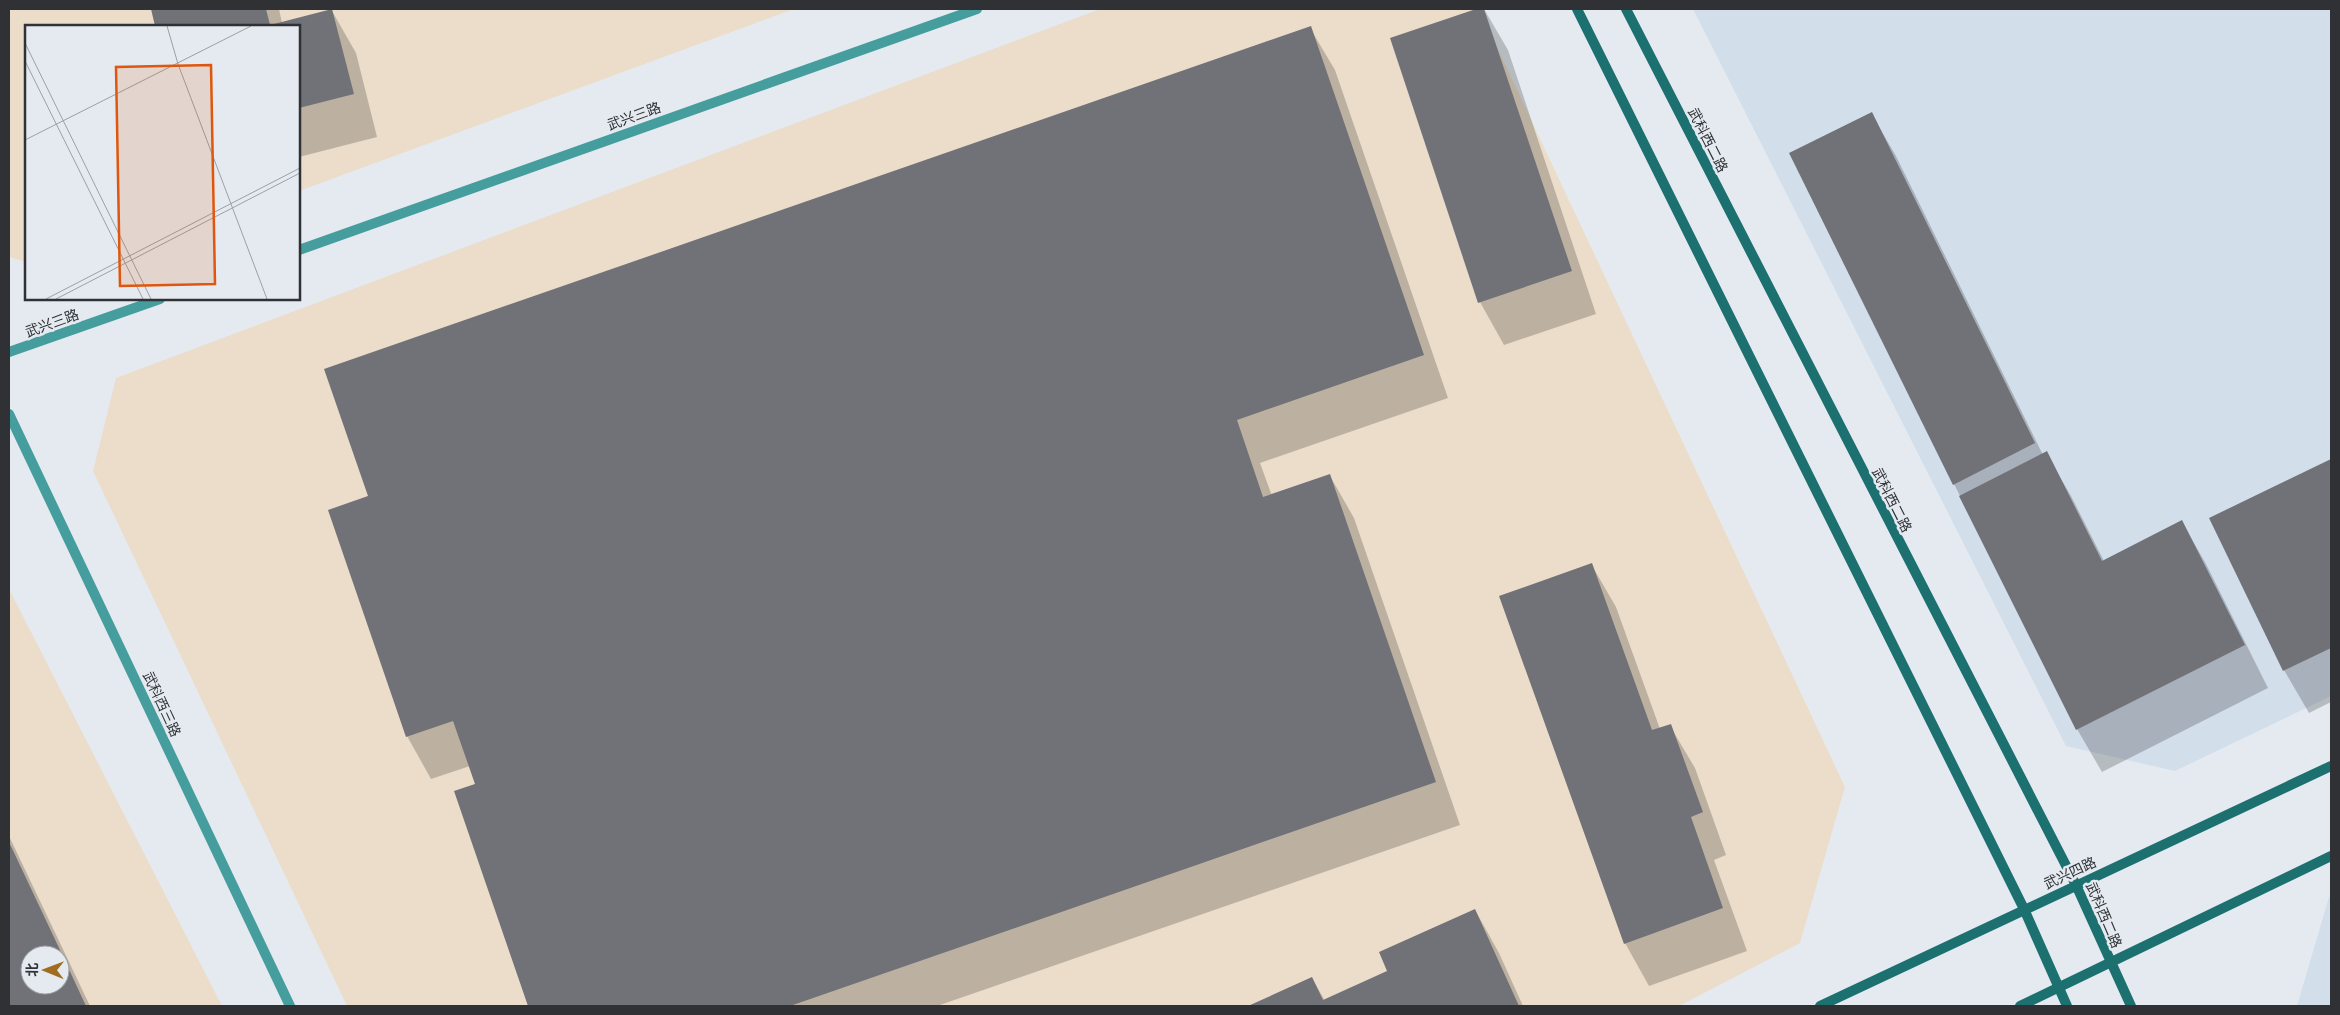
<svg xmlns="http://www.w3.org/2000/svg" width="2340" height="1015" viewBox="0 0 2340 1015" font-family="'Noto Sans','Noto Sans SC',sans-serif">
<style>
.built{fill:#d2deea}
.industrial{fill:#ebddca;fill-rule:evenodd}
.shadow{fill:#0003;fill-rule:evenodd}
.building{fill:#717178;fill-rule:evenodd}
.lines{fill:none;stroke-linecap:round;stroke-linejoin:round}
.street{stroke:#459e9d;stroke-width:10}
.secondary{stroke:#1c7070;stroke-width:10}
.labels{text-anchor:middle;stroke-width:5;stroke-linejoin:round;paint-order:stroke}
.street-label{font-size:14px;fill:#2f3134;stroke:#e4eaf0}
.inset-road{fill:none;stroke:#9ca0a5;stroke-width:1}
.view{fill:#df570e;fill-opacity:0.15;stroke:#df570e;stroke-width:2.5}
.inset-edge{fill:none;stroke:#2f3134;stroke-width:2.5}
</style>
<rect width="100%" height="100%" fill="#e4eaf0"/>
<g class="built">
<polygon points="1693,9 2331,9 2331,696 2175,771 2066,746"/>
<polygon points="2331,896 2331,1006 2297,1006 2329,897"/>
</g>
<g class="industrial">
<polygon points="9,9 794,9 299,191 299,26 26,26 26,262 9,257"/>
<polygon points="1100,9 1479,9 1845,787 1800,943 1679,1006 347,1006 93,471 116,378"/>
<path d="M9,589l213,417h-213zM30,955h30v30h-30z"/>
</g>
<g class="shadow">
<polygon points="152,9 279,9 282,23 332,11 356,53 377,137 299,157 299,26 157,26"/>
<polygon points="1480,9 1484,9 1508,50 1596,314 1504,345 1480,302 1392,39"/>
<polygon points="1310,28 1335,70 1448,398 1260,463 1272,496 1330,476 1354,518 1460,825 937,1006 529,1006 456,791 476,784 470,766 431,779 407,736 369,497"/>
<polygon points="1871,113 1896,156 2043,455 2046,453 2071,496 2104,561 2182,522 2206,564 2268,688 2102,772 2077,729 1954,484"/>
<polygon points="2331,460 2331,702 2309,713 2284,670 2211,519"/>
<polygon points="1591,564 1616,607 1660,729 1670,726 1695,768 1726,855 1714,860 1747,951 1649,986 1625,943"/>
<path d="M9,836l81,170h-81zM30,955h30v30h-30z"/>
<polygon points="1475,910 1499,953 1523,1006 1251,1006 1312,978 1325,1001 1388,972"/>
</g>
<g class="building">
<polygon points="151,9 266,9 270,25 332,9 354,94 299,108 299,26 155,26"/>
<polygon points="1476,9 1484,9 1572,271 1478,303 1390,38"/>
<polygon points="1311,26 1424,355 1237,420 1263,497 1330,474 1436,782 790,1006 528,1006 454,791 475,784 453,721 406,737 328,510 368,496 324,369"/>
<polygon points="1872,112 2035,443 1953,485 1789,153"/>
<polygon points="2047,451 2102,561 2182,520 2245,645 2076,730 1959,496"/>
<polygon points="2331,459 2331,648 2283,671 2209,518"/>
<polygon points="1592,563 1652,730 1671,724 1703,812 1691,817 1723,908 1624,944 1499,596"/>
<path d="M9,842l51,108 26,56h-77zM30,955h30v30h-30z"/>
<polygon points="1475,909 1519,1006 1248,1006 1312,977 1323,1000 1387,971 1379,952"/>
</g>
<g class="lines">
<g class="street">
<polyline points="299,250 977,9"/>
<polyline points="9,352 160,299"/>
<polyline points="9,414 290,1006"/>
</g>
<g class="secondary">
<polyline points="1577,9 2024,909 2067,1006"/>
<polyline points="1626,9 2076,885 2131,1006"/>
<polyline points="1820,1006 2331,766"/>
<polyline points="2020,1006 2331,856"/>
</g>
</g>
<g class="labels">
<g class="street-label">
<text transform="translate(634 116) rotate(-20)" y="5">武兴三路</text>
<text transform="translate(1708 140) rotate(63)" y="5">武科西二路</text>
<text transform="translate(52 323) rotate(-20)" y="5">武兴三路</text>
<text transform="translate(1892 500) rotate(63)" y="5">武科西二路</text>
<text transform="translate(162 704) rotate(65)" y="5">武科西三路</text>
<text transform="translate(2070 873) rotate(-25)" y="5">武兴四路</text>
<text transform="translate(2104 915) rotate(67)" y="5">武科西二路</text>
</g>
</g>
<g transform="translate(25 25)">
<rect width="275" height="275" fill="#e4eaf0"/>
<path class="inset-road" d="M142,1l11,38 89,235M0,18l126,256M0,36l118,238M0,115l226,-114M21,274l254,-131M31,274l244,-126"/>
<path class="view" d="M186,40l4,219 -95,2 -4,-219z"/>
<rect width="275" height="275" class="inset-edge"/>
</g>
<rect width="2340" height="1015" fill="none" stroke="#2f3134" stroke-width="20"/>
<g transform="translate(45 970) rotate(271)"><circle r="24" fill="#e4eaf0" stroke="#9ca0a5"/>
<path d="M0-4L9 19L0 12L-9 19Z" fill="#9f6c22"/>
<text y="-8" font-size="14" font-weight="bold" text-anchor="middle" fill="#2f3134">北</text>
</g>
</svg>
